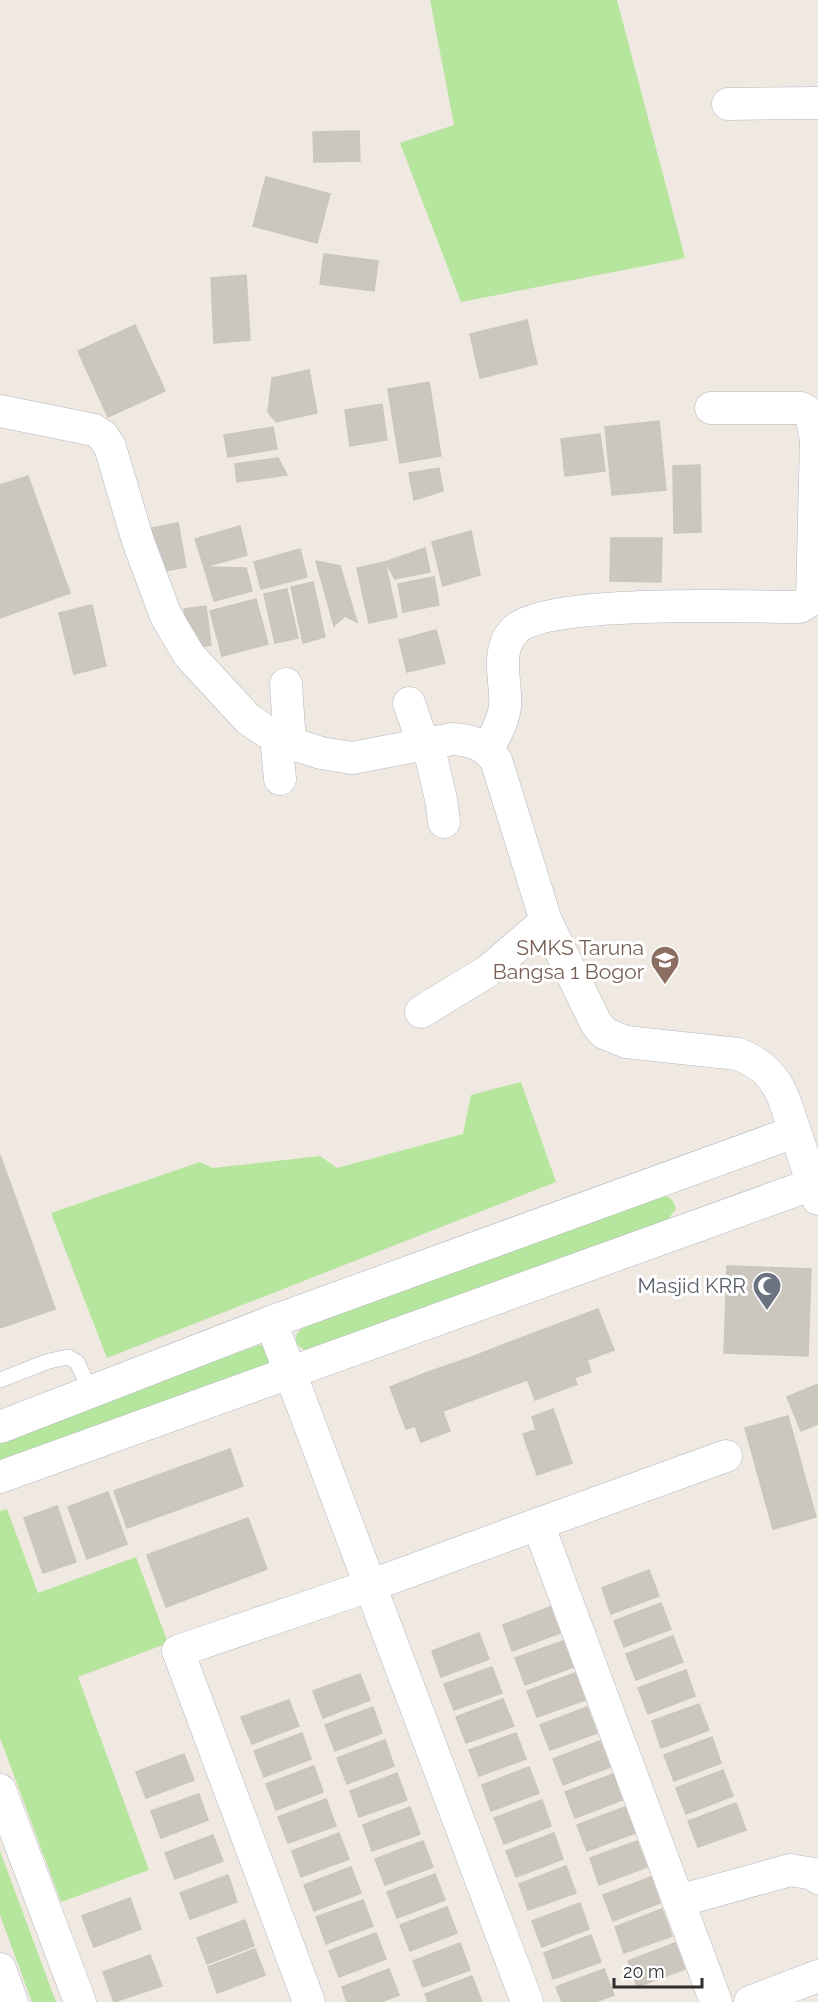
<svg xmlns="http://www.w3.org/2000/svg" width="818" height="2002" viewBox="0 0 818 2002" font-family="Raleway,sans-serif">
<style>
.green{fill:#b6e59e}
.building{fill:#cbc7bf;stroke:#cbc5ba;stroke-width:1.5}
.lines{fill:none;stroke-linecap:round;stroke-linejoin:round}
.service-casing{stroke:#b4b7c1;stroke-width:16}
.minor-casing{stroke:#b4b7c1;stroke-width:33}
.service{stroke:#fff;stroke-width:15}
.minor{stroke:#fff;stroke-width:32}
.labels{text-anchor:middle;stroke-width:6;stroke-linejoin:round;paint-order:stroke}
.education-label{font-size:21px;fill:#785e54;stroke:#fff;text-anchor:end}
.worship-label{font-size:21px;fill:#5b616d;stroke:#fff;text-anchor:end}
</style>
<rect width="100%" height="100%" fill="#efe9e1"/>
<g class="green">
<polygon points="430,0 617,0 685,258 461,302 400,143 454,125"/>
<polygon points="521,1082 556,1182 107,1358 51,1213 200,1162 213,1168 320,1156 337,1168 463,1134 471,1095"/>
<path d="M664,1196c8,1 10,6 12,13l-8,10 -361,132c-14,-5 -15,-18 -2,-24z"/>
<polygon points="259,1345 268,1346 272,1365 0,1466 0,1441"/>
<polygon points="7,1509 38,1593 136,1557 168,1643 78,1677 149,1870 61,1902 0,1738 0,1511"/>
<polygon points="0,1851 56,2002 32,2002 0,1915"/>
</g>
<g class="building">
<polygon points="359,131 360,161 314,162 313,132"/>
<polygon points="266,177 330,194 317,243 253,226"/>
<polygon points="324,254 378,261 374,291 320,284"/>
<polygon points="246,275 250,340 214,343 211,278"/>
<polygon points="527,320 537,364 480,378 470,334"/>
<polygon points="135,325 165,391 108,417 78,351"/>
<polygon points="309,370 317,413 276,422 268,412 272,378"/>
<polygon points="429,382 441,456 400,463 388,389"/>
<polygon points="382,404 387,440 350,446 345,410"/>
<polygon points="659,421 666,490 612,495 605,427"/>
<polygon points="273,427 277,449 228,457 224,435"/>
<polygon points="600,434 605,471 565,476 561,439"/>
<polygon points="278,458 287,475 237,482 235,464"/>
<polygon points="700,465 701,532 674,533 673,466"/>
<polygon points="439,468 443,491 414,500 409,473"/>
<polygon points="28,476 70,593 0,618 0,485"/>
<polygon points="178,523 186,567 154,573 146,529"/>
<polygon points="240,526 247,555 204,567 195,539"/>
<polygon points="471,531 480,575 443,586 432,542"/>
<polygon points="611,538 662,538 661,582 610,581"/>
<polygon points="425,548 430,572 395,579 385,562"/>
<polygon points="300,549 307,577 261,589 254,562"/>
<polygon points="316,561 340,566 357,622 345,616 334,626"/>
<polygon points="385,562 397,617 369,623 357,568"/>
<polygon points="204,567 246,568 252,591 214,601"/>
<polygon points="434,577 439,605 403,612 398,584"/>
<polygon points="313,582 325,637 303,643 291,587"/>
<polygon points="287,589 298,638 275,643 264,594"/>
<polygon points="256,599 268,644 222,656 210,611"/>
<polygon points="92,605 106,666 74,674 59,613"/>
<polygon points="206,606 211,645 189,648 184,609"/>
<polygon points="436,630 445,663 407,672 399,640"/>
<polygon points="0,1155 29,1235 0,1244"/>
<polygon points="29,1235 55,1309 0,1328 0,1244"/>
<polygon points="727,1266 811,1269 808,1356 724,1353"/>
<polygon points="598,1309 614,1350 587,1360 591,1372 574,1378 577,1384 535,1400 513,1341"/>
<polygon points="513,1341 527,1380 486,1395 472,1357"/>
<polygon points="472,1357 486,1395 443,1411 428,1372"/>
<polygon points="428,1372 450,1431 421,1442 415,1426 406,1429 390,1387"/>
<polygon points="818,1384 818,1424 801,1431 787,1397"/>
<polygon points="553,1409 572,1463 537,1475 523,1434 536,1430 532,1417"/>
<polygon points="788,1416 816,1517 773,1529 745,1428"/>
<polygon points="230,1449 243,1486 127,1528 114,1491"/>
<polygon points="108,1492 127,1544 87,1559 68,1507"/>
<polygon points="57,1506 76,1562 43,1573 24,1518"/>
<polygon points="248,1518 267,1569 166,1607 147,1555"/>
<polygon points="649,1570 659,1596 611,1614 602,1588"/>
<polygon points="661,1603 671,1629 624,1647 614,1621"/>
<polygon points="550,1607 560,1633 512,1651 503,1625"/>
<polygon points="479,1633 489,1659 441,1677 432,1651"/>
<polygon points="673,1636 683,1662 636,1680 626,1654"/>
<polygon points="563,1641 573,1667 525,1685 515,1658"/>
<polygon points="492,1667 502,1693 454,1710 444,1684"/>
<polygon points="686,1670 695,1696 648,1714 638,1688"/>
<polygon points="575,1673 585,1700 537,1717 527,1691"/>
<polygon points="360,1674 370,1700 323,1718 313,1691"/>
<polygon points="503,1699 514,1726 466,1743 456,1717"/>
<polygon points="289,1700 299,1726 252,1744 241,1717"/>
<polygon points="699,1704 709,1730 661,1748 652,1721"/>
<polygon points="373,1707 382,1733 335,1751 325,1725"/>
<polygon points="587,1707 597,1733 550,1750 540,1725"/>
<polygon points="302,1733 311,1759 264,1777 254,1751"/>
<polygon points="516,1733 526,1759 479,1776 469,1750"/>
<polygon points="712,1737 721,1763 674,1781 664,1755"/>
<polygon points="385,1740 394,1766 347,1784 337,1758"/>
<polygon points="600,1741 610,1767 563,1785 553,1759"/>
<polygon points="184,1754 194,1780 146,1798 136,1772"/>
<polygon points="314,1766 323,1792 276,1810 266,1784"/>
<polygon points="529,1767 539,1793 491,1811 482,1785"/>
<polygon points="723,1770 733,1796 686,1814 676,1788"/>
<polygon points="397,1773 407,1800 359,1817 350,1791"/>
<polygon points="613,1774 622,1800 575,1818 565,1792"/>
<polygon points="199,1794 208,1820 161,1838 151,1811"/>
<polygon points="326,1799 336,1826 288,1843 278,1817"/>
<polygon points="542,1800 551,1826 504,1844 494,1818"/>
<polygon points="736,1803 746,1830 698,1847 688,1821"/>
<polygon points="410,1807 420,1834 372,1851 363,1825"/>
<polygon points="625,1807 635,1833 587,1851 577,1825"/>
<polygon points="339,1833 349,1859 301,1877 292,1851"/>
<polygon points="554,1833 563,1859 516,1877 506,1851"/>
<polygon points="213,1835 223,1861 175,1879 165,1853"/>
<polygon points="423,1841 433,1867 385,1885 375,1859"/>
<polygon points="637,1841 647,1867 599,1885 590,1858"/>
<polygon points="566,1866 576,1893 528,1910 519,1884"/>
<polygon points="351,1867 361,1893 314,1911 304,1885"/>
<polygon points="435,1874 445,1900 397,1918 387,1892"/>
<polygon points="228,1875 237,1902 190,1919 180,1893"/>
<polygon points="651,1877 660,1903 613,1921 603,1895"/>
<polygon points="130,1898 141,1929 94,1947 82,1916"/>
<polygon points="363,1900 373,1926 326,1944 316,1917"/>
<polygon points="580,1903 589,1929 542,1947 532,1921"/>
<polygon points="447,1907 457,1933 410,1951 400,1925"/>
<polygon points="662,1909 672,1936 624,1953 615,1927"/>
<polygon points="245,1920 254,1946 207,1964 197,1938"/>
<polygon points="376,1933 386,1959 339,1977 329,1951"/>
<polygon points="591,1935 601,1962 553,1979 544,1953"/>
<polygon points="460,1943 470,1970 423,1987 413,1961"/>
<polygon points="675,1943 685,1969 637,1987 628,1961"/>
<polygon points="255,1949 265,1975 217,1993 208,1967"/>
<polygon points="150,1955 162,1986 114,2002 103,1972"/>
<polygon points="389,1969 399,1995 381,2002 347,2002 342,1987"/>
<polygon points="604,1969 614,1995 595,2002 562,2002 556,1987"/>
<polygon points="472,1976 482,2002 428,2002 425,1994"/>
</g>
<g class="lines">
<g class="service-casing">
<polyline id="service" points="0,1380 49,1361 68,1357 77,1362 91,1392"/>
</g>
<g class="minor-casing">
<g id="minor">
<polyline points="728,104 818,103"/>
<path d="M0,411l94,19 9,6 7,11 28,94 28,75 23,39 59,64 19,13 23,11 31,10 31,5 100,-19c19,1 32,5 44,21l50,161 50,102 8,10 22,9 112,12c23,9 37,22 46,45l34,100"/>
<polyline points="286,684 290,743"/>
<polyline points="409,703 424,746"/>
<polyline points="276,737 280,779"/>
<polyline points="428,744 441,799 444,822"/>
<path d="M488,749c7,-14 15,-27 17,-42 2,-25 -10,-54 8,-75 28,-34 239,-25 287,-25l12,-8 4,-159 -5,-26 -10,-6h-90"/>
<polyline points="421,1012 488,971 546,921"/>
<polyline points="271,1322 527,2002"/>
<polyline points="0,1427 271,1322 794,1132"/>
<polyline points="0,1477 813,1184"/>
<polyline points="538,1524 726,1456"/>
<polyline points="0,1790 80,2002"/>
<polyline points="679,1901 790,1870 814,1874 818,1878"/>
<polyline points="0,1969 12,2002"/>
<polyline points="309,2002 178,1651 372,1585 538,1524 716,2002"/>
<polyline points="750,2002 818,1976"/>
</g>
</g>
<use href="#service" class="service"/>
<use href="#minor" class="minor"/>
</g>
<defs>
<g id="school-pin" transform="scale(1.5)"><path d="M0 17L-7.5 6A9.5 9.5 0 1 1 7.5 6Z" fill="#8d6e63" stroke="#fff"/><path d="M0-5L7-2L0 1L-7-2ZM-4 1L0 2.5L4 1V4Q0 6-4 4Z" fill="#fff"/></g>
<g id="mosque-pin" transform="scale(1.5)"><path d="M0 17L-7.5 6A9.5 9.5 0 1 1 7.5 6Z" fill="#6b7280" stroke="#fff"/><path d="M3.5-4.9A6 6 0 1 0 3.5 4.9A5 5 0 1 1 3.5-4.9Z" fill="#fff"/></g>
</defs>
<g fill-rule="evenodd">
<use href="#school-pin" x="665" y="960"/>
<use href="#mosque-pin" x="767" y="1286"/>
</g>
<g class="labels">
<g class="education-label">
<text x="644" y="955">SMKS Taruna<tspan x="644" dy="24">Bangsa 1 Bogor</tspan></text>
</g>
<g class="worship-label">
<text x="746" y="1293">Masjid KRR</text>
</g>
</g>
<path d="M614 1978v9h88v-9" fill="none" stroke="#2e2e2e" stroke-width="3"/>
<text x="623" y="1978" font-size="18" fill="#2e2e2e" stroke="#ffffff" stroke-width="4.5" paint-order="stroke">20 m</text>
</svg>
